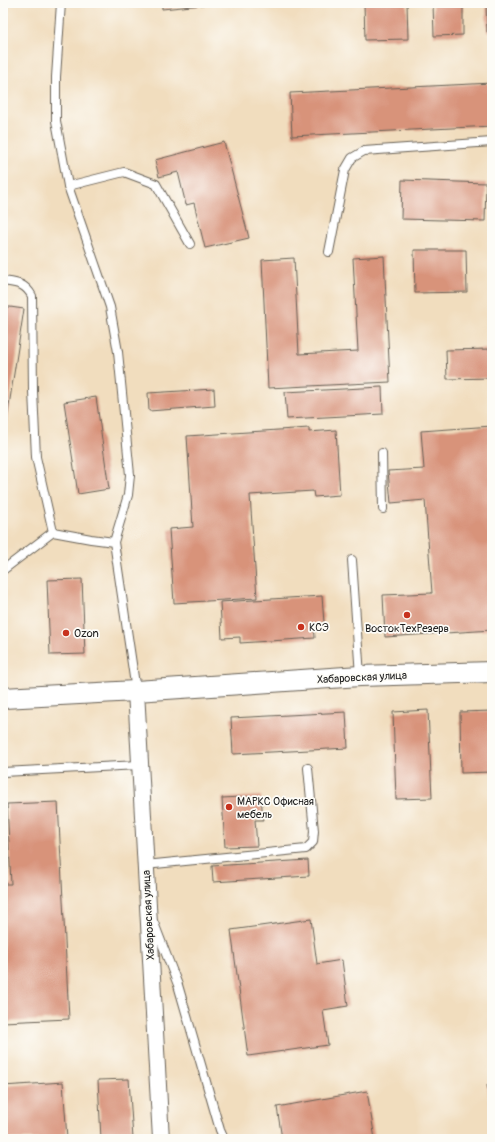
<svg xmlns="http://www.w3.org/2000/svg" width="495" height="1142" viewBox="0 0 495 1142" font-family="Pangolin,sans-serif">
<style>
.building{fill:#d8937a}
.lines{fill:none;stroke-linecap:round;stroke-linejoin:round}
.service-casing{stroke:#676055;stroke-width:10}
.minor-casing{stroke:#676055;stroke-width:18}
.tertiary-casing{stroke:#676055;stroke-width:22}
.service{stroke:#fff;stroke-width:8}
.minor{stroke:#fff;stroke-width:16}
.tertiary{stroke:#fff;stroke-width:20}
.poi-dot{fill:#c8321e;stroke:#fdfcf7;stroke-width:1.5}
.labels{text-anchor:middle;stroke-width:3.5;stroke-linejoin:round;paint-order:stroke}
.poi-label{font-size:11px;fill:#1c1c1c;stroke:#fdfcf7;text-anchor:start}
.street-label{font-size:11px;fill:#1c1c1c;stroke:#fdfcf7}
</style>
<rect width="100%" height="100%" fill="#fdfcf7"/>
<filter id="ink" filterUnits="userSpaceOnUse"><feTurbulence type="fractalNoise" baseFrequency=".025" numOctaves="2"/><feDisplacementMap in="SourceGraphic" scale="8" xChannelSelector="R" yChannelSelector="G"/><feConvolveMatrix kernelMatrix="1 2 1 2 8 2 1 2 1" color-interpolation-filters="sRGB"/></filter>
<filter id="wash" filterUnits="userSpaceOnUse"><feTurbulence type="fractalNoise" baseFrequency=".012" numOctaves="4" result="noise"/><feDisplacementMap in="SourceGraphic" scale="16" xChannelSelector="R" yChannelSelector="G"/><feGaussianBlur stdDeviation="0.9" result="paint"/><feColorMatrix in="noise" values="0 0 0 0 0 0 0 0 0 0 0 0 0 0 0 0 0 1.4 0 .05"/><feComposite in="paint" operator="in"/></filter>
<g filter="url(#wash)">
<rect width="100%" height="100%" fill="#f1ddbe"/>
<g id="blocks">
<g class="building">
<polygon points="162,3 212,3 212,4 162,9"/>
<polygon points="364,3 407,3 408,39 365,40"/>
<polygon points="433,3 463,3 463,35 434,36"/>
<polygon points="486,3 492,3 492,32 487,32"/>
<polygon points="492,83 492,126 292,136 290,93"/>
<polygon points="224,142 249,238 205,248 194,203 186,205 178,172 159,177 155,160"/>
<polygon points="402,180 486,183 485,221 401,219"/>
<polygon points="414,250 466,250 467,292 415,293"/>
<polygon points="384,256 390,382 268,388 262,260 294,258 299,354 358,351 353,258"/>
<polygon points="3,306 24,309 4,438 3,438"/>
<polygon points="492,349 492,378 447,379 446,350"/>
<polygon points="382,387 383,414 287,419 285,392"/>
<polygon points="214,389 215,406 149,411 148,393"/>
<polygon points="96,397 109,489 78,494 64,402"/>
<polygon points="492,426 492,630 385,637 383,595 432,593 425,500 391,503 388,471 424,469 421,431"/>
<polygon points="309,428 309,432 336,430 340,495 314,497 313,491 250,495 257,598 174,603 169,529 193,527 187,436"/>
<polygon points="82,579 85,654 50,655 47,580"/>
<polygon points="322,596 324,623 314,624 315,638 240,643 240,637 222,638 220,602"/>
<polygon points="428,710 432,798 396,799 393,712"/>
<polygon points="492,711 492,772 461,773 460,712"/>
<polygon points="346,712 348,748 233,754 231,718"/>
<polygon points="261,796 263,820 255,820 257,846 225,847 222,798"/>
<polygon points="58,802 69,1019 3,1022 3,884 11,884 7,804"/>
<polygon points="308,860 309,876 213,882 212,866"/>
<polygon points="311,919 317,964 342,960 348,1006 323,1010 328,1045 248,1056 231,930"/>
<polygon points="129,1079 133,1139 101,1139 98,1080"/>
<polygon points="63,1082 67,1139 3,1139 3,1086"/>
<polygon points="492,1084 492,1109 491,1109 487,1085"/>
<polygon points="367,1091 375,1139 282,1139 277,1107"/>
</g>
</g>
</g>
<g filter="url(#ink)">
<use href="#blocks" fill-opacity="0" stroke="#676055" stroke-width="1"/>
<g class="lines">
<g class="service-casing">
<g id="service">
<polyline points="61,3 56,77 56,121 68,186 110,307 118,352 130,475 128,495 114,542 136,691"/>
<polyline points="68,186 124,172 156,184 190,244"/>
<polyline points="329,252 345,170 352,158 364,151 492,142"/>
<path d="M3,281c14,2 22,2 29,15l1,95 3,66 17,75"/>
<polyline points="382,453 383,509"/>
<polyline points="352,560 360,676"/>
<polyline points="3,570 53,532 91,539 114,542"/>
<polyline points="3,772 139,765"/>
<polyline points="145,865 306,849 313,842 314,831 308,768"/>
<polyline points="154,923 178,985 220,1130 224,1139"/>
</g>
</g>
<g class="minor-casing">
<polyline id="minor" points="136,691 161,1139"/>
</g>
<g class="tertiary-casing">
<polyline id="tertiary" points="3,698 136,691 360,676 492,672"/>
</g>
<use href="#service" class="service"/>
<use href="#minor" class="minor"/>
<use href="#tertiary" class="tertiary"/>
</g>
</g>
<g class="poi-dot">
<circle cx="407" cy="615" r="4"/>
<circle cx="301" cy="627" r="4"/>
<circle cx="66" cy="633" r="4"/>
<circle cx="229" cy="807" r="4"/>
</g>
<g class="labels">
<g class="poi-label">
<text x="309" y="631">КСЭ</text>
<text x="407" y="632" text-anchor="middle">ВостокТехРезерв</text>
<text x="74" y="637">Ozon</text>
<text x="237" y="805">МАРКС Офисная<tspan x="237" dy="13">мебель</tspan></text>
</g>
<g class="street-label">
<text transform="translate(362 677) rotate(-3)" y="4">Хабаровская улица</text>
<text transform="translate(148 915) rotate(-93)" y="4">Хабаровская улица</text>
</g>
</g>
<rect width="495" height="1142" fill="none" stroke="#fdfcf7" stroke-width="16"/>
</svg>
